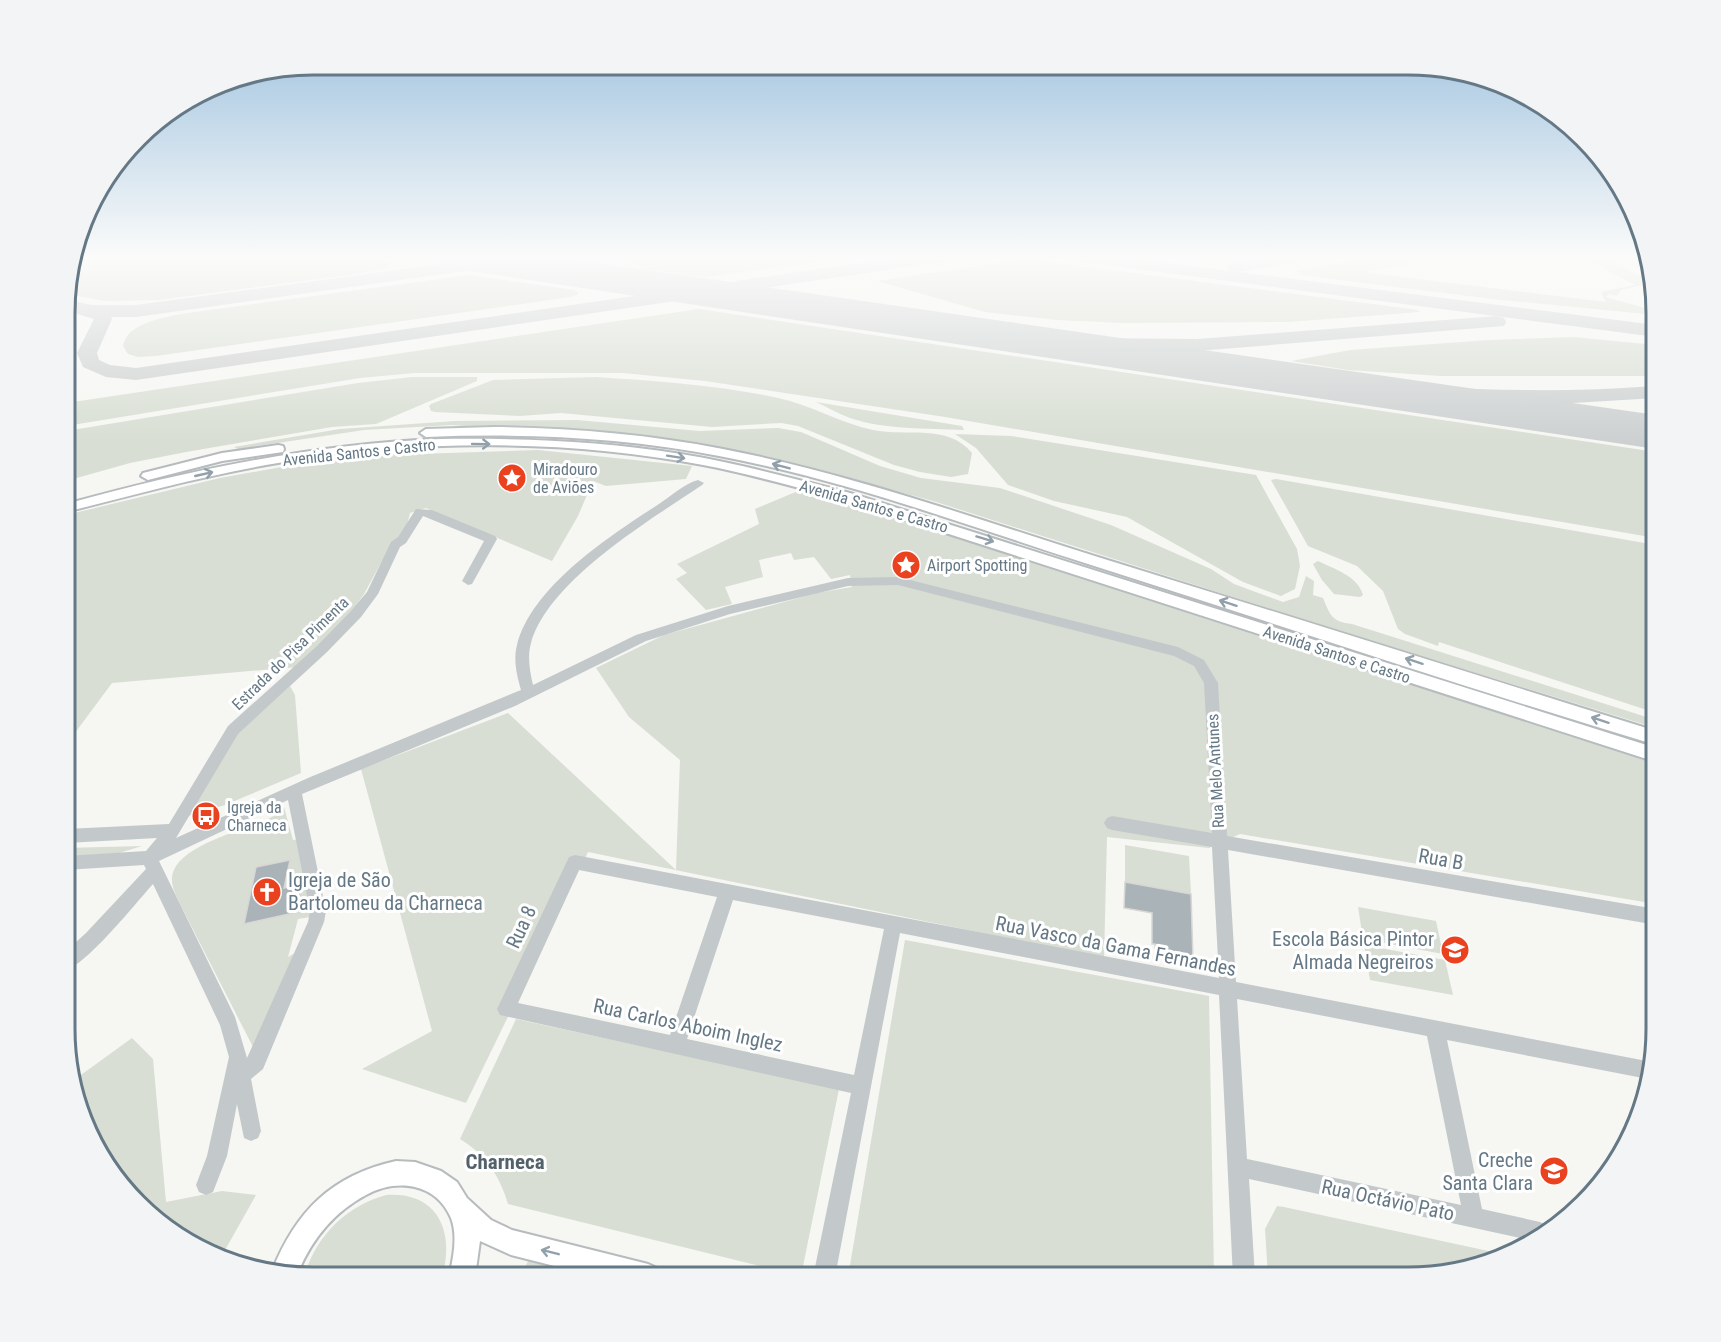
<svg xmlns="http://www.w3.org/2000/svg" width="1721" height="1342" viewBox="0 0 1721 1342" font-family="'Roboto Condensed',sans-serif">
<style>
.green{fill:#d8ded3}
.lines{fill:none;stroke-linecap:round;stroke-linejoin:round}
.taxiway{fill:#ccd0d0;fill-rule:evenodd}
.runway{fill:#ccd0d0;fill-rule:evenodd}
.building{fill:#aab3b8;stroke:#d8d7d5;stroke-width:1.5}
.major-casing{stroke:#b6bbbe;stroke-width:4}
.minor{fill:#c3c8ca;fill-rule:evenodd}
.major{fill:#fff;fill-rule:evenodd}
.oneway{stroke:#92a0aa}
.labels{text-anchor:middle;stroke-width:6;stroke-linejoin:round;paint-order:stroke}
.street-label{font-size:16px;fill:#647885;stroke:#fff}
.poi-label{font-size:16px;fill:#647885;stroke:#fff;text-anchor:start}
.near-street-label{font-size:20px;fill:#647885;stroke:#fff}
.near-poi-label{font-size:20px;fill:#647885;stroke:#fff;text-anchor:end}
.near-neighbourhood-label{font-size:21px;font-weight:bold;fill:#52616a;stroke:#fff}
.rim{fill:none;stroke:#647885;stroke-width:3}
</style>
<rect width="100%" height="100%" fill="#f6f6f3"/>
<g class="green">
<polygon points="84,256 353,256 392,263 386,268 363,273 159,300 105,301 67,294 67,281 75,257"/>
<polygon points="636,256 862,256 706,277 645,269 633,263"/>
<polygon points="1377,256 1399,256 1411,264 1368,271 1369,273 1606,302 1601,292 1635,285 1581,256 1606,256 1651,283 1621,290 1617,296 1609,294 1605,297 1656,311 1656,315 1492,299 1301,275 1296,271"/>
<polygon points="1025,259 1418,310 1420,312 1288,322 1124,323 1057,320 985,312 877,281"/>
<path d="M469,275l106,15 4,4 -8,3 -415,59 -18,1 -10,-3 -5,-8c4,-23 40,-28 58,-32z"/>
<polygon points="699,309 1656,452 1656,538 945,417 705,381 623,373 414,373 360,378 66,426 66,403"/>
<polygon points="1573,337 1656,345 1656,376 1441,376 1348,370 1291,361 1350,350 1489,340"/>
<polygon points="412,377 477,377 477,381 376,424 332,427 186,452 130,463 66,481 66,431 358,383"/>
<path d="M596,377c60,4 123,8 182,21 33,7 62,25 95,32 34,7 74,-7 99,23l-4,21 -17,3 -31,-5 -26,-7 -96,-39 -17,-3 -69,4 -151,-14 -41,3 -85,-4 -4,-1 -2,-5 2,-2 62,-24z"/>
<path d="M816,402l146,24 2,4c-38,-2 -78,0 -114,-12 -11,-4 -23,-11 -34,-16z"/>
<path d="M577,420l123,11 78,-3 23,4 79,34 41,12 79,10 111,37 100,44 23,15 49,18 16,-5 7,-21 8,5 -1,14 10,3c7,17 9,24 29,26l304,96v8l-304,-93 -419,-134 -100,-27 -79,-16 -81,-15 -221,-18 -88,5 -126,19 -4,-2 106,-18 115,-8z"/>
<polygon points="955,434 1011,436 1256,475 1297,549 1300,566 1295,589 1281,596 1243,582 1127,517 1054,501 1008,485 976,448"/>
<polygon points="538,450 692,466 686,479 606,486 593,481 578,516 552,561 426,508 410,513 407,525 388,550 364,594 346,620 298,667 112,683 66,745 66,515 220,478 287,466 386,455"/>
<polygon points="1276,479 1656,545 1656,713 1439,642 1438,646 1405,634 1398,629 1383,591 1357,566 1308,546 1271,480"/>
<polygon points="798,491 860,506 1656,764 1656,904 1240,834 1209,848 1107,837 1104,958 588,852 466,1103 362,1069 432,1031 361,769 508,713 676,870 680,760 629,717 596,668 664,635 817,593 852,587 850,575 831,579 814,557 794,560 791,553 759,560 763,577 725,587 732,604 706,610 676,579 687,573 677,564 759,524 755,509"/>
<path d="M1318,561c16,8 40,15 45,34l-3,2 -26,-3 -12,-14 -9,-16z"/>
<polygon points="290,686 295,695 301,773 225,805 188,816 236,735"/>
<path d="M284,807l9,33 9,-1 6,17 2,61 -12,2 -10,38 9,-5 -44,95 -74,-145c-3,-7 -7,-14 -7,-22 0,-35 74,-49 98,-62 5,-2 10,-7 14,-11z"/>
<polygon points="1125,845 1189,856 1191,894 1125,882"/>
<polygon points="142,846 119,853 65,857 65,848"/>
<polygon points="1358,907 1436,921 1443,954 1363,939"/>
<polygon points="905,940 1209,996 1214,1277 848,1277"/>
<polygon points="1364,945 1445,960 1453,995 1370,980"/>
<path d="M516,1019l323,70 -38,187 -293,-72c-8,-28 -23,-50 -48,-65z"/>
<polygon points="132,1038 153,1059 166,1202 222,1191 256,1195 220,1259 149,1215 90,1138 74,1080"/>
<path d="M386,1195c52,-4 69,37 56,82h-138c11,-40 42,-71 82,-82z"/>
<polygon points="1277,1206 1284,1207 1507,1255 1503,1258 1408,1277 1268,1277 1265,1229"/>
<polygon points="528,1261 592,1277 521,1277"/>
</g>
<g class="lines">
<g class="taxiway">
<polygon points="540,256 566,256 595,266 669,283 672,287 667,291 910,256 956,256 948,261 136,380 106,377 83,367 77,353 94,319 67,311 67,300 92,305 136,305 493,257 499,258 502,262 499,266 493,267 136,317 111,317 112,319 97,353 99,360 110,365 136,368 662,292 584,274 542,260"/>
<path d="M1068,256h50l112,15 -3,-4 3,-4c28,-7 55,-7 83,-7l-8,5 -66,11 417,53v12l-580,-76z"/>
<polygon points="1621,256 1645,258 1648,271 1641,270"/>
<polygon points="1497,316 1504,318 1506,322 1504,326 1197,351 1089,350 1018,345 1011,343 1008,339 1011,335 1018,333 1089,338 1197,339"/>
<path d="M1330,378c109,12 217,16 326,8v12l-83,5h-80l-80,-4 -90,-11 -3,-4 3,-4z"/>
</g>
<polygon class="runway" points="434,256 550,256 1656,415 1656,449 456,269 440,265"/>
</g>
<g class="building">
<polygon points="290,860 284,888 302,884 298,912 244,924 256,867"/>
<polygon points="1125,882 1191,894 1193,961 1178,958 1178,953 1155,948 1155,944 1152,944 1152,913 1124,908"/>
</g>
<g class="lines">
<g class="major-casing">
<g id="major">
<path d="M494,427c77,1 153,7 229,22 129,25 253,70 378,109 185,57 370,115 555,173v14c-190,-57 -379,-121 -568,-181 -122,-39 -242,-84 -369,-108 -97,-19 -194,-23 -293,-19l-6,-4 6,-4z"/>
<path d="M440,439c80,-1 162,2 241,15 57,9 113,25 169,39l806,255v14l-816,-263c-45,-12 -90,-25 -137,-34 -138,-26 -286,-26 -425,-2 -72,12 -141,31 -212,49v-8c123,-34 247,-60 374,-65z"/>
<polygon points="278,445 283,446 284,449 283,452 222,461 148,480 141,476 143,473 222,453"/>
<path d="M396,1161l19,1 26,9 16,11 10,16 24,22 21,10 136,34 9,4 4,9h-63l-87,-22 -31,-14 -5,36h-26c4,-18 9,-41 2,-59 -15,-35 -54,-40 -85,-23 -34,18 -56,47 -70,82l-24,-6c24,-60 60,-96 124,-110z"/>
</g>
</g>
<path class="minor" d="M698,480l6,3 -2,2c-52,35 -154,96 -171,158 -4,14 -1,29 2,42l103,-50 92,-29 120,-28 50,-1 280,70 26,13 14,23 9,153 429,73v16l-428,-75 8,132 416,80 -4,17 -201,-39 35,169 58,13 8,4 -19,14 -280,-61 6,98h-22l-14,-282 -319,-62 -65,344h-22l38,-184 -351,-78 -3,-6 3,-6 69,-146 6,-2 644,123 -7,-131 -100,-17 -5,-2 -3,-5 3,-5 5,-2 100,17 -8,-150 -10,-17 -20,-10 -276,-71 -50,1 -118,28 -84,27 -131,65 -213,88 24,117 -2,11 -61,147 -12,10 10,52 -3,7 -7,3 -7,-3 -7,-34 -10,52 -14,36 -7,3 -7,-3 -3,-7 11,-29 22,-99 -9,-32 -67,-141c-19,21 -64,78 -88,87v-19l21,-19 60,-64 -2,-4 -79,5v-14l81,-5 11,-13 -91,5v-14l103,-5 59,-98 89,-80 34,-35 16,-19 24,-50 7,-5 18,-28 16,1 63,26 2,3 -25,45 -4,1 -6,-4 22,-40 -61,-25 -17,27 -6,4 -22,47 -17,23 -34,35 -89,82 -62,104 132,-60 213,-88c-4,-14 -8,-30 -4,-45 15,-59 94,-110 142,-141 12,-8 25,-20 39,-24zM288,800l22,111 -2,11 -61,136 -12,-41 -76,-156zM579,870l138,27 -47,138 -152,-32zM733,900l151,29 -30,146 -167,-36zM1237,999l190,37 34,169 -214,-46z"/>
<use href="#major" class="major"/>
</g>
<defs><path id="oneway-shaft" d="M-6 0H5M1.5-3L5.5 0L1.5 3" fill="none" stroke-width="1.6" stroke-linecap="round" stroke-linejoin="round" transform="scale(1.5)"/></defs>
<g class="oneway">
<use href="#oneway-shaft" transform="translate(481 444) rotate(1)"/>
<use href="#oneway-shaft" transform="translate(676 457) rotate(9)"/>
<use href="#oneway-shaft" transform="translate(781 466) rotate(-165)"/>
<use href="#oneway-shaft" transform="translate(204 474) rotate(-13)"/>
<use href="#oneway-shaft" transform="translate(985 539) rotate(17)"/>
<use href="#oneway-shaft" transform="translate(1228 603) rotate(-162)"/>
<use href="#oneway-shaft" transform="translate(1414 661) rotate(-162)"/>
<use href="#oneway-shaft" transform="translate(1600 720) rotate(-162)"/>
<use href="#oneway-shaft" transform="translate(550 1252) rotate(-166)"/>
</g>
<linearGradient id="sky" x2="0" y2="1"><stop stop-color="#95bcdc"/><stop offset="0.58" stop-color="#fbfbfa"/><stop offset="1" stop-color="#fbfbfa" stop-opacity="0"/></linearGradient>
<rect width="1721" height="444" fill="url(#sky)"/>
<defs>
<g id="sight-disc" transform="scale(1.5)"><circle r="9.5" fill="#ea411f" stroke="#fff"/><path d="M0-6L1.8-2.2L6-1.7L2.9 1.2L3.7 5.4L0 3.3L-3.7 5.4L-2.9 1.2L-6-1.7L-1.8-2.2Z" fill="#fff"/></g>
<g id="bus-disc" transform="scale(1.5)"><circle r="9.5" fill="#ea411f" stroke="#fff"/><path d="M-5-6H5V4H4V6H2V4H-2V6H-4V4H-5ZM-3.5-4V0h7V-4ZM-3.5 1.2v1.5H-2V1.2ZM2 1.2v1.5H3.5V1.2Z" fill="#fff"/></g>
<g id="church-disc" transform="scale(1.5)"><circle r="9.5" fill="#ea411f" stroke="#fff"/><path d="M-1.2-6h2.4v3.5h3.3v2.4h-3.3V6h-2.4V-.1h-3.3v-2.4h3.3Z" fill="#fff"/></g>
<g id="school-disc" transform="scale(1.5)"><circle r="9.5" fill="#ea411f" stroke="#fff"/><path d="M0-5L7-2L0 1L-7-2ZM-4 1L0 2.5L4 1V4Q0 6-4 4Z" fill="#fff"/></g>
</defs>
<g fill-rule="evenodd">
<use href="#sight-disc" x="512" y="478"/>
<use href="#sight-disc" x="906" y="565"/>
<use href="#bus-disc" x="206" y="816"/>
<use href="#church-disc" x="267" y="892"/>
<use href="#school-disc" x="1455" y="950"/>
<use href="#school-disc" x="1554" y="1171"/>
</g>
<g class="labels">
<g class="street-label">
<text transform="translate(359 452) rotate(-6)" y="6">Avenida Santos e Castro</text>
<text transform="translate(874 506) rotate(16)" y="6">Avenida Santos e Castro</text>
<text transform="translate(290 653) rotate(-44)" y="6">Estrada do Pisa Pimenta</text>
<text transform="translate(1337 654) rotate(18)" y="6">Avenida Santos e Castro</text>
<text transform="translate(1215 771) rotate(-93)" y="6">Rua Melo Antunes</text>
</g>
<g class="poi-label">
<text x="533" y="475">Miradouro<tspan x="533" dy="18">de Aviões</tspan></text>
<text x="927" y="571">Airport Spotting</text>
<text x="227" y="813">Igreja da<tspan x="227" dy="18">Charneca</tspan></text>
</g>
<g class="near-street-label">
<text transform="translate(1441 859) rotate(10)" y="7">Rua B</text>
<text transform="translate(521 927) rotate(-65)" y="7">Rua 8</text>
<text transform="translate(1116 946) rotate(11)" y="7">Rua Vasco da Gama Fernandes</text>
<text transform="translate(688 1025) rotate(12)" y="7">Rua Carlos Aboim Inglez</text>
<text transform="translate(1388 1200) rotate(12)" y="7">Rua Octávio Pato</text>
</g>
<g class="near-poi-label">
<text x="288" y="887" text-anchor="start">Igreja de São<tspan x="288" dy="23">Bartolomeu da Charneca</tspan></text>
<text x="1434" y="946">Escola Básica Pintor<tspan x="1434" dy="23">Almada Negreiros</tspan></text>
<text x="1533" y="1167">Creche<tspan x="1533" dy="23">Santa Clara</tspan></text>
</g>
<g class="near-neighbourhood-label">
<text x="505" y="1169">Charneca</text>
</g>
</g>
<path d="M0 0H1721V1342H0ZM313 75H1408A238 238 0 0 1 1646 313V1029A238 238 0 0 1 1408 1267H313A238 238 0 0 1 75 1029V313A238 238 0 0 1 313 75Z" fill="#f3f4f5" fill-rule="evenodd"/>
<path class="rim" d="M313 75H1408A238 238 0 0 1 1646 313V1029A238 238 0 0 1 1408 1267H313A238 238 0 0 1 75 1029V313A238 238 0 0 1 313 75Z"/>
</svg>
